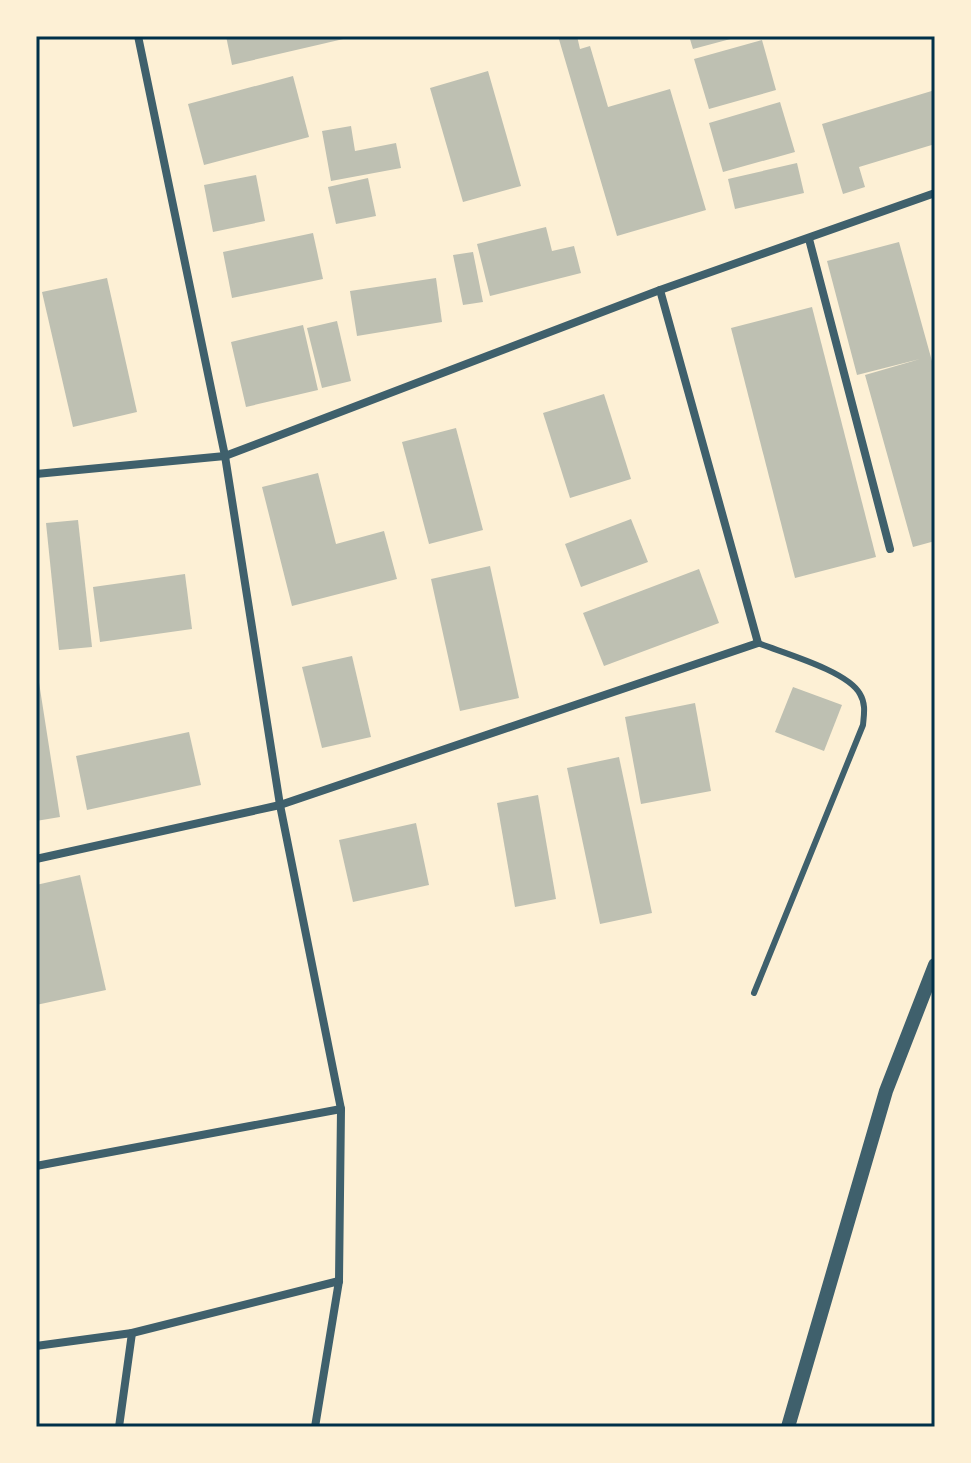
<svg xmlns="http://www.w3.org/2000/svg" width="971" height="1463" viewBox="0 0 971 1463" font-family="Lato,sans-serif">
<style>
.building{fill:#bec0b2}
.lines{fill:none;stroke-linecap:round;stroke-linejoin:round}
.service{stroke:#3f606c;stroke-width:6}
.minor{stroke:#3f606c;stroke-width:8}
.tertiary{stroke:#3f606c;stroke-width:14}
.neatline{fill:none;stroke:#003049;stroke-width:3}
</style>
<rect width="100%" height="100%" fill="#fdf0d5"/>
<g class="building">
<polygon points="226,36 352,36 352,37 232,65"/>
<polygon points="558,36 577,36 580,49 590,46 608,107 670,89 706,210 617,236"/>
<polygon points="689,36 738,36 738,37 693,49"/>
<polygon points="762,40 776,90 709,109 694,59"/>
<polygon points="488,71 521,186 463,202 430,88"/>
<polygon points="293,76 309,137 204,165 188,104"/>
<polygon points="935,90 935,144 859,167 865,187 843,194 822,124"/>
<polygon points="780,102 795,152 723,172 709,123"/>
<polygon points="351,126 355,151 396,143 401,168 331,181 322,131"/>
<polygon points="797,163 804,193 735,209 728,179"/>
<polygon points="256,175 265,221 213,232 204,185"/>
<polygon points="368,178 376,216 336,224 328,187"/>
<polygon points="546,227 552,251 574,246 581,273 490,296 477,244"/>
<polygon points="313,233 323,279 232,298 223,252"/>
<polygon points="899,242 935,372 935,541 913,547 865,375 920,359 857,375 827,261"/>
<polygon points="473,252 483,302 463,305 453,255"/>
<polygon points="107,278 137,412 73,427 42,292"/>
<polygon points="436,278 442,322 357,336 350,291"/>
<polygon points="812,307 876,557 795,578 731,328"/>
<polygon points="337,321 351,381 322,388 307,328"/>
<polygon points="303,325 318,390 246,407 231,342"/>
<polygon points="604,394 631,479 570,498 543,413"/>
<polygon points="456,428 483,530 429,544 402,442"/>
<polygon points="318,473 336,544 384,531 397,579 292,606 262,487"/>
<polygon points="631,519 648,562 581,587 565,544"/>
<polygon points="78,520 92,647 59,650 46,523"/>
<polygon points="490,566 519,698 460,711 431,579"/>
<polygon points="699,569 719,623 604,666 583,613"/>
<polygon points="185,574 192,629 100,642 93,587"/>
<polygon points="352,656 371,737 322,748 302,667"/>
<polygon points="38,676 60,817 36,821 36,677"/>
<polygon points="793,687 842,705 824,751 775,732"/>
<polygon points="695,703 711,791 641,804 625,717"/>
<polygon points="189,732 201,785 87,810 76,756"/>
<polygon points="619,757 652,913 600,924 567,768"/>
<polygon points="538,795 556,899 515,907 497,803"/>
<polygon points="416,823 429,885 353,902 339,840"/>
<polygon points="80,875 106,990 36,1005 36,885"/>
</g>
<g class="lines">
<path class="service" d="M754,993l109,-268c1,-11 3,-21 -3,-31 -12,-23 -77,-41 -102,-51"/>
<g class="minor">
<polyline points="138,36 225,456 280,805 341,1109 339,1281 315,1427"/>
<polyline points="809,239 890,549"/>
<polyline points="36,474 225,456 660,290 935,193"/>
<polyline points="36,859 280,805 758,643 660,290"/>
<polyline points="36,1166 341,1109"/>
<polyline points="36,1346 132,1333 339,1281"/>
<polyline points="119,1427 132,1333"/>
</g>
<polyline class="tertiary" points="788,1427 886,1091 935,965"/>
</g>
<rect width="971" height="1463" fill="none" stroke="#fdf0d5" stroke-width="76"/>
<rect x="38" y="38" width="895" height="1387" class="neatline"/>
</svg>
